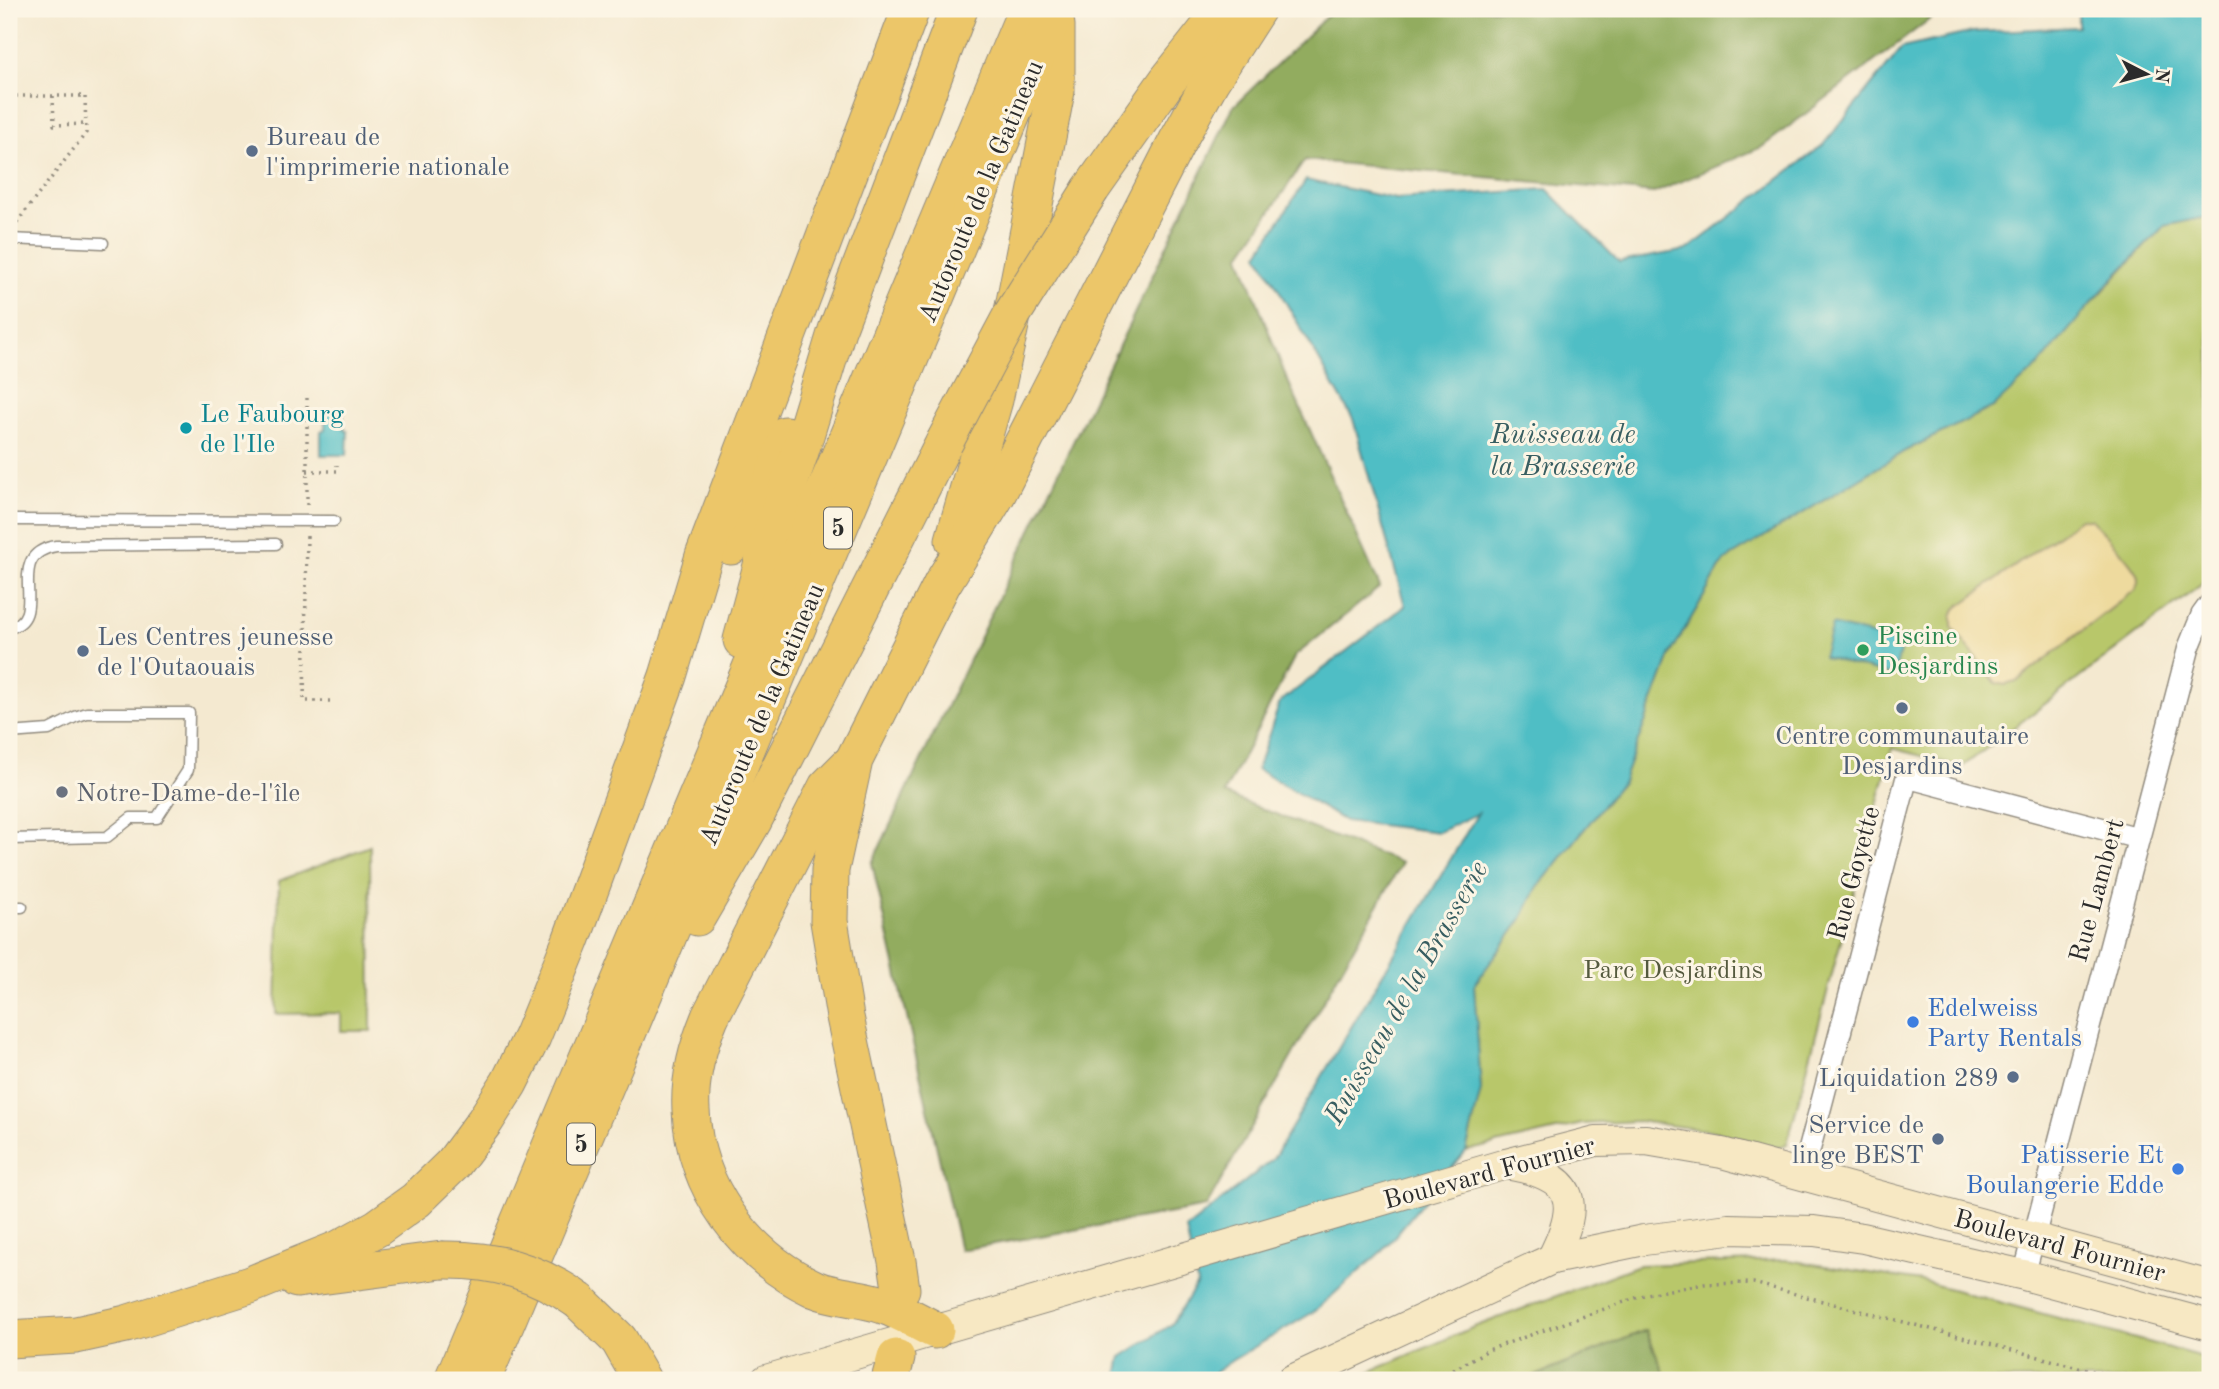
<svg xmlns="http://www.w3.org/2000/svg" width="2219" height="1389" viewBox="0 0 2219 1389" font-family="'Old Standard TT',serif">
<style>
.green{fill:#b8c76a;stroke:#72794a;stroke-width:2}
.forest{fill:#92ac5e;stroke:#5e6c44;stroke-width:2}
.sand{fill:#eeda9e;stroke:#8c8264;stroke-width:2}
.water{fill:#50bec5;stroke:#3e7478;stroke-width:2}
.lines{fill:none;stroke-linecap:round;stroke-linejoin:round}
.lane-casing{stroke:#908a7e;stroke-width:13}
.street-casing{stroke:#908a7e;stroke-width:24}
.secondary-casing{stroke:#908a7e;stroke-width:32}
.highway-casing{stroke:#908a7e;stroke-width:39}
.path{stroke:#908a7e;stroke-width:3.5;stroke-dasharray:2 5;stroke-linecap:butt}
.lane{stroke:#fff;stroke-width:10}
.street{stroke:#fff;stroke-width:21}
.secondary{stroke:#f7e8c3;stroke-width:30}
.highway{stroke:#ecc669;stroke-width:37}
.highway-bridge-casing{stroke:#908a7e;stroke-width:39;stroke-linecap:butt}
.highway-bridge{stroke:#ecc669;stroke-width:37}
.service-dot{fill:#5c6f8a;stroke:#fcf5e5;stroke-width:2.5}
.culture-dot{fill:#0f9aa8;stroke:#fcf5e5;stroke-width:2.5}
.leisure-dot{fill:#2e9e5b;stroke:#fcf5e5;stroke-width:2.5}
.worship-dot{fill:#6b7280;stroke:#fcf5e5;stroke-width:2.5}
.shop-dot{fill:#3f7fe0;stroke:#fcf5e5;stroke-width:2.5}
.labels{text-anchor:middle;stroke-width:6;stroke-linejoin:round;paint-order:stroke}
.shield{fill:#fcf5e5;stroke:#6a6863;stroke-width:2}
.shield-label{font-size:24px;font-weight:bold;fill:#2b2b2b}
.service-label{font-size:26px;fill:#4e5e75;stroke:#fcf5e5;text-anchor:start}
.street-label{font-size:26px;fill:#2b2b2b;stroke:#fcf5e5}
.culture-label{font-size:26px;fill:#0d838f;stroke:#fcf5e5;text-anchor:start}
.leisure-label{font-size:26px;fill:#27864d;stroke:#fcf5e5;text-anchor:start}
.worship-label{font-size:26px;fill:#5b616d;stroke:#fcf5e5;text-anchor:start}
.park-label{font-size:26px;fill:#555a3e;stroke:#fcf5e5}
.shop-label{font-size:26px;fill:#366cbe;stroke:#fcf5e5;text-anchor:start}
.water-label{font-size:28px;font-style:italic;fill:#385e61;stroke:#fcf5e5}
</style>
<rect width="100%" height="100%" fill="#fcf5e5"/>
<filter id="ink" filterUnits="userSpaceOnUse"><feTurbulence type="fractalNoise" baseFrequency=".0143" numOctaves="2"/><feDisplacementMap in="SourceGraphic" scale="14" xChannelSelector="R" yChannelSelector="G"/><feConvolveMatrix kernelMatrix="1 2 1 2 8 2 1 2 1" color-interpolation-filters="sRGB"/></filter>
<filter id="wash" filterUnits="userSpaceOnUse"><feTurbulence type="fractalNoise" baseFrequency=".00686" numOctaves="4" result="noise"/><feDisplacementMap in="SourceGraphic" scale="28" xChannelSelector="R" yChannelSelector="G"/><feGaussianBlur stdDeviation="1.57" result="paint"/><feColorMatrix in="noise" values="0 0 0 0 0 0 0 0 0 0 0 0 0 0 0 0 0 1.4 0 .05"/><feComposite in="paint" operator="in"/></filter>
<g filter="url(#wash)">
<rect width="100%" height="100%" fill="#f4e9d0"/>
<g class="green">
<polygon points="2210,216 2210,578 1962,767 1892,748 1787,1144 1777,1148 1713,1131 1638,1121 1582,1124 1466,1151 1481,1089 1474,985 1521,920 1537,888 1623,781 1671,653 1724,561 1905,451 1995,406 2164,226"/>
<polygon points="370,846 371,1031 341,1031 341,1013 276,1014 279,881"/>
<polygon points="1787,1260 1921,1281 2210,1359 2210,1380 1667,1380 1646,1330 1526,1380 1351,1380 1474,1327 1639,1265"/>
</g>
<g class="forest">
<polygon points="1334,9 1943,9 1762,147 1654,193 1305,160 1240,256 1284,372 1380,587 1295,656 1224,794 1402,863 1206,1207 960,1250 872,863 1233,107"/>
<polygon points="1646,1330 1667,1380 1526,1380"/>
</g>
<path class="sand" d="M2080,519h10c11,10 41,42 47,55 2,7 1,10 -2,16l-119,92 -11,3 -9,-2 -44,-56v-11l6,-9z"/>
<g class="water">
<polygon points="2078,9 2210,9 2210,216 2164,226 2106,286 2040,364 1995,406 1905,451 1724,561 1671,653 1623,781 1537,888 1521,920 1474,985 1481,1090 1466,1151 1384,1249 1315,1311 1231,1361 1204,1380 1116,1380 1121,1357 1172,1324 1197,1284 1186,1229 1273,1159 1478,813 1439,832 1345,821 1257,769 1280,702 1405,606 1353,419 1258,254 1306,180 1396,199 1547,189 1619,262 1687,250 1823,145 1902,48 1973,32 2078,27"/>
<polygon points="325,412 343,413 344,429 348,432 347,455 321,455 321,431 325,429"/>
<polygon points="1832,625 1902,643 1894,676 1823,657"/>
</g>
</g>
<g filter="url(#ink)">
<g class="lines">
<g class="lane-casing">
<g id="lane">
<polyline points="9,239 103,243"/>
<polyline points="9,520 334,521"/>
<path d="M9,628c44,-11 -9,-73 47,-82l220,-2"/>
<polyline points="9,733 49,730 75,717 87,713 189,713 188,770 157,818 131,818 107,837 9,839"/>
<polyline points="9,907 22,907"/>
</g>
</g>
<g class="street-casing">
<g id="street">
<polyline points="1803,1174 1907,777 2138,838"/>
<polyline points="2024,1275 2189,647 2202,615 2210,604"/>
</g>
</g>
<g class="secondary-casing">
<g id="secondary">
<path d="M1506,1164c69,12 76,36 46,95"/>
<polyline points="766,1380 1506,1164 1596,1141 1646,1140 1722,1153 2210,1286"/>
<polyline points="1292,1380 1552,1259 1644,1240 1729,1229 1814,1231 1863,1238 2024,1275 2210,1325"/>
</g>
</g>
<g class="highway-casing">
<g id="highway">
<polyline points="1091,189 1168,80 1224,9"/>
<polyline points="954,540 994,400 1015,302 1056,91 1056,25"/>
<polyline points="731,546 785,435"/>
<polyline points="742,640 767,547 799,455 837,330 959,9"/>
<path d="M848,766l-21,21 -117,230c-12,29 -21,61 -19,93 3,78 55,147 124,179 22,9 46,8 68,16 18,6 35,17 52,25"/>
<polyline points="697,917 753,821 944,443"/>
<polyline points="297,1279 442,1260"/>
<polyline points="901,1289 897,1261 845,1017 829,921 830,870 854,760 942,584 997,494 1177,142 1210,82 1257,9"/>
<polyline points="579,1301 619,1340 642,1380"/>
<polyline points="9,1339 76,1335 126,1324 250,1285 339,1249 377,1228 416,1200 453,1164 485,1121 509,1083 532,1037 571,941 668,676 704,556 911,9"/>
<polyline points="453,1380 1027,9"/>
<polyline points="482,1380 1056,9"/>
<polyline points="890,1380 896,1358"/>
</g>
</g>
<g class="path">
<polyline points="9,96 85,96 86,133 14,226"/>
<polyline points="53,96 54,125 86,124"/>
<polyline points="307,398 307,508"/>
<polyline points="307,471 337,471 337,465"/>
<polyline points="307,536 304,701 332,701"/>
<polyline points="1435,1380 1488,1350 1647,1294 1704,1284 1753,1283 2128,1380"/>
</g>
<use href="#lane" class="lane"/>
<use href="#street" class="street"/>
<use href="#secondary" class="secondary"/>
<use href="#highway" class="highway"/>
<g class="highway-bridge-casing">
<g id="highway-bridge">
<polyline points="944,443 1013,313 1091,189"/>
<path d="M442,1260c52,-1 95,11 137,41"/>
</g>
</g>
<use href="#highway-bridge" class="highway-bridge"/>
</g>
</g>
<g class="service-dot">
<circle cx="252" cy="151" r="7"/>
<circle cx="83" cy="651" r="7"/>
<circle cx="1902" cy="708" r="7"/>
<circle cx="2013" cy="1077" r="7"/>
<circle cx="1938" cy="1139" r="7"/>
</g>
<circle class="culture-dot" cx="186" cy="428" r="7"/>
<circle class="leisure-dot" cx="1863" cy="650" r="7"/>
<circle class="worship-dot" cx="62" cy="792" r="7"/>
<g class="shop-dot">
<circle cx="1913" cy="1022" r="7"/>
<circle cx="2178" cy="1169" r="7"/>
</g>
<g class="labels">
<g class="shield">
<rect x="824" y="507.5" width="28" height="41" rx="5"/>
<rect x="567" y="1123.5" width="28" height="41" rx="5"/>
</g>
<g class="shield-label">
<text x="838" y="536">5</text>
<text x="581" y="1152">5</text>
</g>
<g class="service-label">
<text x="266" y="145">Bureau de<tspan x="266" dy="30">l'imprimerie nationale</tspan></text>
<text x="97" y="645">Les Centres jeunesse<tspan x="97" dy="30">de l'Outaouais</tspan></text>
<text x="1902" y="744" text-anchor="middle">Centre communautaire<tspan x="1902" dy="30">Desjardins</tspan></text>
<text x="1999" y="1086" text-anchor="end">Liquidation 289</text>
<text x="1924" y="1133" text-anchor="end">Service de<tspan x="1924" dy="30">linge BEST</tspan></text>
</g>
<g class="street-label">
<text transform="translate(980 191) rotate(-67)" y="9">Autoroute de la Gatineau</text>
<text transform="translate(761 714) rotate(-67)" y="9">Autoroute de la Gatineau</text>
<text transform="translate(1853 873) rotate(-75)" y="9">Rue Goyette</text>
<text transform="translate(2096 890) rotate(-75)" y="9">Rue Lambert</text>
<text transform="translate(1489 1172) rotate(-15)" y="9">Boulevard Fournier</text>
<text transform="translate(2060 1245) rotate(15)" y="9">Boulevard Fournier</text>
</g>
<g class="culture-label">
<text x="200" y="422">Le Faubourg<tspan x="200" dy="30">de l'Ile</tspan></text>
</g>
<g class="leisure-label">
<text x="1877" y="644">Piscine<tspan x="1877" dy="30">Desjardins</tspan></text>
</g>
<g class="worship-label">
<text x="76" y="801">Notre-Dame-de-l'île</text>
</g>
<g class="park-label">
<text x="1673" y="978">Parc Desjardins</text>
</g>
<g class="shop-label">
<text x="1927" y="1016">Edelweiss<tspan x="1927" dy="30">Party Rentals</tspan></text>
<text x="2164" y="1163" text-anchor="end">Patisserie Et<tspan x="2164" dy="30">Boulangerie Edde</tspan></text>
</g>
<g class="water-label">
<text x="1563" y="443">Ruisseau de<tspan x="1563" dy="32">la Brasserie</tspan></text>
<text transform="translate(1405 992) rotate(-60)" y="10">Ruisseau de la Brasserie</text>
</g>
</g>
<rect width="2219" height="1389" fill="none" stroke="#fcf5e5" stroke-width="35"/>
<g transform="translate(2146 74) rotate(96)" stroke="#fcf5e5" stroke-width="5" paint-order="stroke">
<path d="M0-5L12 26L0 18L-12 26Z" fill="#2b2b2b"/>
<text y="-10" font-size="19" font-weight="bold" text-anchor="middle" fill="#2b2b2b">N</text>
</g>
</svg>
